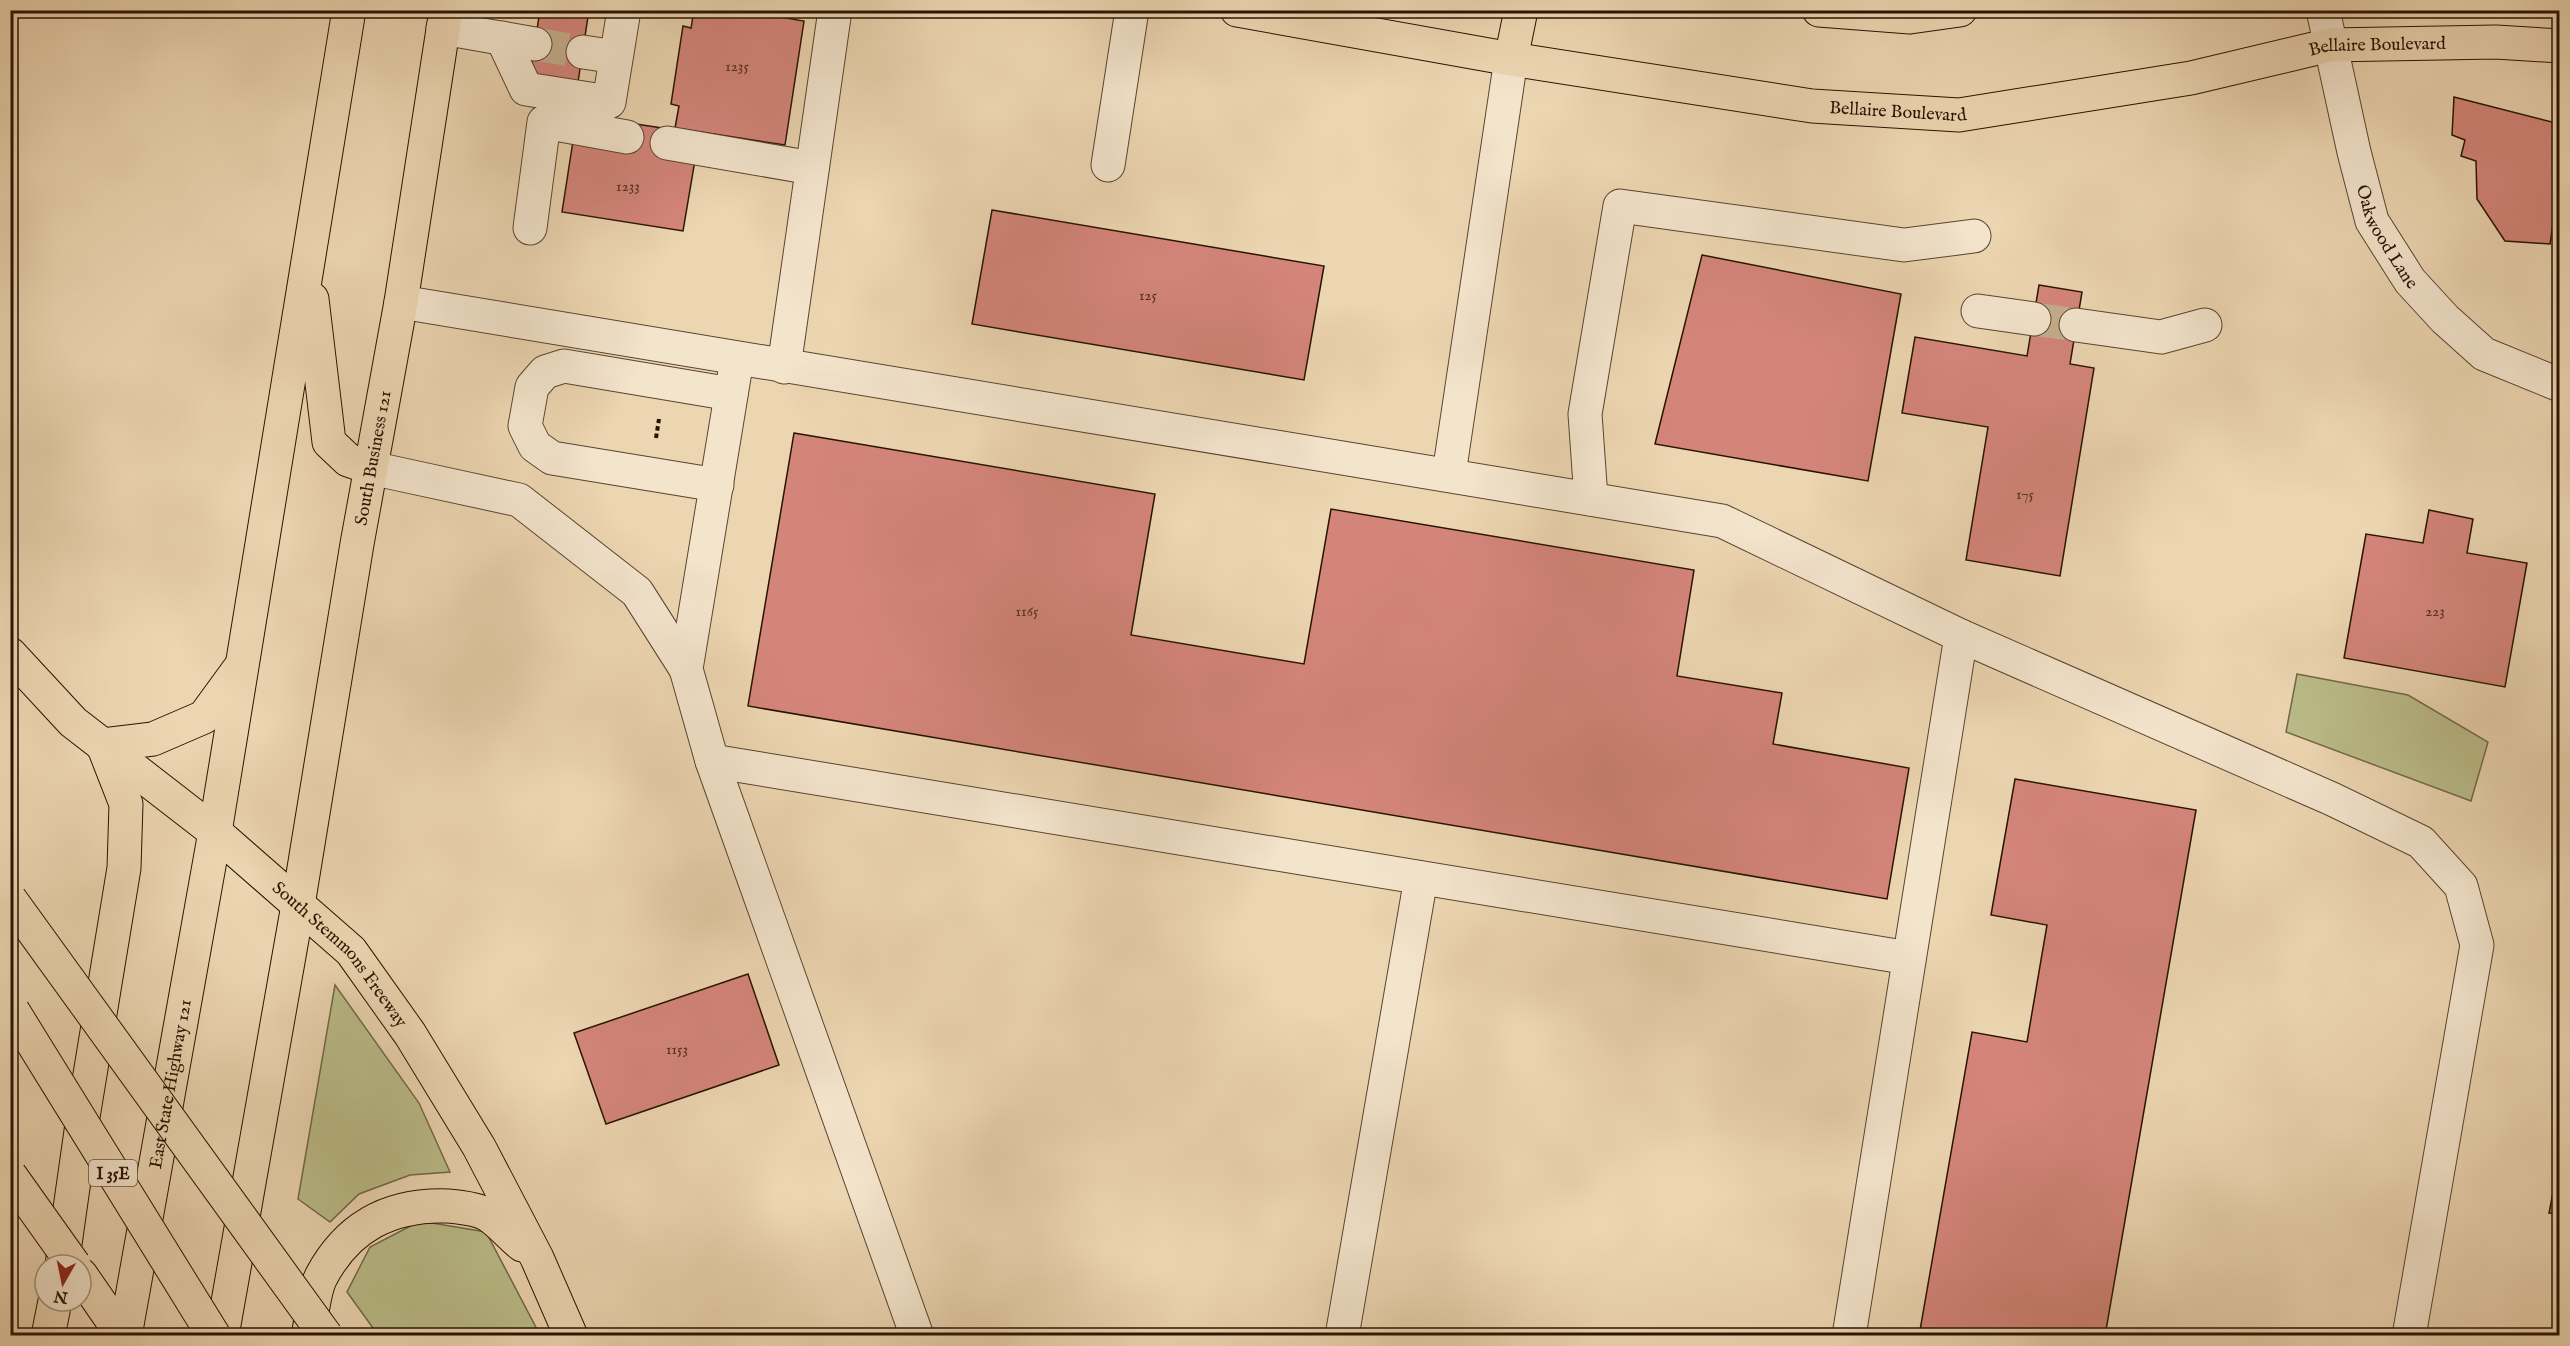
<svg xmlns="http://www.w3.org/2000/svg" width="2570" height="1346" viewBox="0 0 2570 1346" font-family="'IM FELL English',serif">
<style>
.green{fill:#babc89;stroke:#716846;stroke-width:1.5}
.building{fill:#d4857a;stroke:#281302;stroke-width:1.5}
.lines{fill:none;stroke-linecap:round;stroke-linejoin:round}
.minor-tunnel{stroke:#c5ae8e;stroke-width:33;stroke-dasharray:33 16;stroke-linecap:butt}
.minor-casing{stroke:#59442e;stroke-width:35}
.major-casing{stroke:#281302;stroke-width:35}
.highway-casing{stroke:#281302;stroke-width:35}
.path{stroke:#281302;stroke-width:4;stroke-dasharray:4.5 3;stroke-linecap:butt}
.minor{stroke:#f3e4cc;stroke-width:33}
.major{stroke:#ecd5b1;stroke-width:33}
.highway{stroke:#ecd5b1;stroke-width:33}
.major-bridge-casing{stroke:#281302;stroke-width:35;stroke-linecap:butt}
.highway-bridge-casing{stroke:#281302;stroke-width:35;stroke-linecap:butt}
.major-bridge{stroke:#ecd5b1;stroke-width:33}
.highway-bridge{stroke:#ecd5b1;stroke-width:33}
.labels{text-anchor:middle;stroke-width:4.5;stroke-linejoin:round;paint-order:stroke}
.number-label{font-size:15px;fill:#533020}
.shield{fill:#f3e4cc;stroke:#65523f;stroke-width:1.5}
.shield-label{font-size:16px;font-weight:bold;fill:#281302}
.street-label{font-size:18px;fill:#281302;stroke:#f3e4cc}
</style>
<rect width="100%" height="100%" fill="#ecd5b1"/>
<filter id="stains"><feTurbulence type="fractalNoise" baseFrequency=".00333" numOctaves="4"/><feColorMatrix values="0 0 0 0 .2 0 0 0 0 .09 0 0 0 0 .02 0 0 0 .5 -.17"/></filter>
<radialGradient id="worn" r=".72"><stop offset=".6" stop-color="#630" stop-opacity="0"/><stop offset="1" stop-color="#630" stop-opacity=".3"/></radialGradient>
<g class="green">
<polygon points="2297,674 2408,695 2488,742 2471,801 2286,732"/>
<polygon points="335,985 419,1103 450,1172 410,1175 359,1194 330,1222 298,1199"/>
<polygon points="420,1221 486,1232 540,1335 378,1335 347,1292 370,1247"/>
</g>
<g class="building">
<polygon points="540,10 589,10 576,95 528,88"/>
<polygon points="694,10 738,10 804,21 785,145 675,128 679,106 671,104 683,26 691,28"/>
<polygon points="2454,97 2560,124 2560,175 2550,244 2505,241 2477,199 2476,161 2461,156 2465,140 2452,135"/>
<polygon points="629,123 669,129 695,160 683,231 562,212 573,141"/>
<polygon points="992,210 1324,266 1304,380 972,324"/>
<polygon points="1702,255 1901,294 1868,481 1655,444"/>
<polygon points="2039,285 2082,292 2070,364 2094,368 2060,576 1966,560 1988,427 1902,413 1915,337 2027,356"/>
<polygon points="794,433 1155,494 1131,635 1304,664 1331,509 1694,570 1677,676 1782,693 1773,744 1909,768 1887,899 748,706"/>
<polygon points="2429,510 2473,519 2467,553 2527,563 2505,687 2344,658 2366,534 2423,543"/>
<polygon points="2015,779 2196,810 2105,1336 1919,1336 1972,1032 2027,1042 2047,925 1991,915"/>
<polygon points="748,974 779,1065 606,1124 574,1033"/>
<polygon points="2560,1156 2560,1214 2549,1213"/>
</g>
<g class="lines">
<g class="minor-tunnel">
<polyline points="535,44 583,52"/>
<polyline points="2034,319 2076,325"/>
</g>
<g class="minor-casing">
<g id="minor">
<path id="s1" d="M2323,10l31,142 18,69 38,60 35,38 39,35 76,31"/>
<polyline points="443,28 535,44"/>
<polyline points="502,38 526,89 609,102 624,10"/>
<polyline points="583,52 616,57"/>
<polyline points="667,143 812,168"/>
<polyline points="1108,165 1132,10"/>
<polyline points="530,228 544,122 627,137"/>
<polyline points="401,302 1722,521 1961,636 1849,1336"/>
<polyline points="1978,311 2034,319"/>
<polyline points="2076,325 2161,337 2205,325"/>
<polyline points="737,359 686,669 712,761 917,1336"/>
<polyline points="784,367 835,10"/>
<polyline points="371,468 519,500 637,592 686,669"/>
<polyline points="1449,474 1511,59"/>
<polyline points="717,485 552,458 535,446 525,426 532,387 545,372 564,366 731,394"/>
<polyline points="1591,499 1585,414 1620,206 1904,245 1974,236"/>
<polyline points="1961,636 2332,799 2421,842 2461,886 2477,945 2409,1336"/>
<polyline points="712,761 1909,958"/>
<polyline points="1342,1336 1421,878"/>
</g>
</g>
<g class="major-casing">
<g id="major">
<path id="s2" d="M1237,10l274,49 301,47 147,9 232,-37 139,-33 166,-3 64,4"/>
<polyline points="1819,10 1910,17 1960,10"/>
<polyline points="1511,59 1521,10"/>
<polyline points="312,299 329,442 348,460 371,468"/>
<path id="s3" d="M10,654l63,68 142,110 136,119 59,83 69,113 58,111 34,78"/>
<polyline points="62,1265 83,1117 124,868 126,804 103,745 153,739 204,717 239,669"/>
<polyline points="48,1336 55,1301"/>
<path id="s4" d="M125,1336l90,-504 134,-822"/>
<path id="s5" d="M222,1336l76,-431 59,-361 44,-242 45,-292"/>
<path d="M308,1336c4,-18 5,-43 13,-59 27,-51 70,-73 127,-71 12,1 30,3 40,9 12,8 23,21 34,30"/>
</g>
</g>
<g class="highway-casing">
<polyline id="highway" points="81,1275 123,1336"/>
</g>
<polyline class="path" points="656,438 659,419"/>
<use href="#minor" class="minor"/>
<use href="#major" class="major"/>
<use href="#highway" class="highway"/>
<g class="major-bridge-casing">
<polyline id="major-bridge" points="10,899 326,1336"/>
</g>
<g class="highway-bridge-casing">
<g id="highway-bridge">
<polyline points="13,1011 214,1336"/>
<polyline points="10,1175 74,1265"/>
</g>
</g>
<use href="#major-bridge" class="major-bridge"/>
<use href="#highway-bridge" class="highway-bridge"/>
</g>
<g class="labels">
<g class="number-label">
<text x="737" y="71">1235</text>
<text x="628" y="191">1233</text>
<text x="1148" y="300">125</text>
<text x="2025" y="499">175</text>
<text x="1027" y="616">1165</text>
<text x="2435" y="616">223</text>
<text x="677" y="1054">1153</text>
</g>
<rect class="shield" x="89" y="1160" width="48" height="26" rx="4.5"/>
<g class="shield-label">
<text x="113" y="1179">I 35E</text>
</g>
<g class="street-label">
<text dy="6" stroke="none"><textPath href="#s2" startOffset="1155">Bellaire Boulevard</textPath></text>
<text dy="6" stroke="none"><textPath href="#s2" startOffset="669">Bellaire Boulevard</textPath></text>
<text dy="6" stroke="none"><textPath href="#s1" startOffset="237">Oakwood Lane</textPath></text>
<text dy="6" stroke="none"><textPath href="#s5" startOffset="891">South Business 121</textPath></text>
<text dy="6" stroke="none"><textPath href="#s3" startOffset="448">South Stemmons Freeway</textPath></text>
<text dy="6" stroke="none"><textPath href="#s4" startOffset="256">East State Highway 121</textPath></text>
</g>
</g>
<rect width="2570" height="1346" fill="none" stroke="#ecd5b1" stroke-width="36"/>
<rect x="12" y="12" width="2546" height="1322" fill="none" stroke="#281302" stroke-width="3"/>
<rect x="18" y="18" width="2534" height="1310" fill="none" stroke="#281302" stroke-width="1.5"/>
<g transform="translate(63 1283) rotate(189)"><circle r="28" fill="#f3e4cc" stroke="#a2907b" stroke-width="1.5"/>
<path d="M0-4.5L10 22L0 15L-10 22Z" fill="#8f2418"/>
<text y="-9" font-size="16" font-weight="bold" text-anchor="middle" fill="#281302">N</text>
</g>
<rect width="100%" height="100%" filter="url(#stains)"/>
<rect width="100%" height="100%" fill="url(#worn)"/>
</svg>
